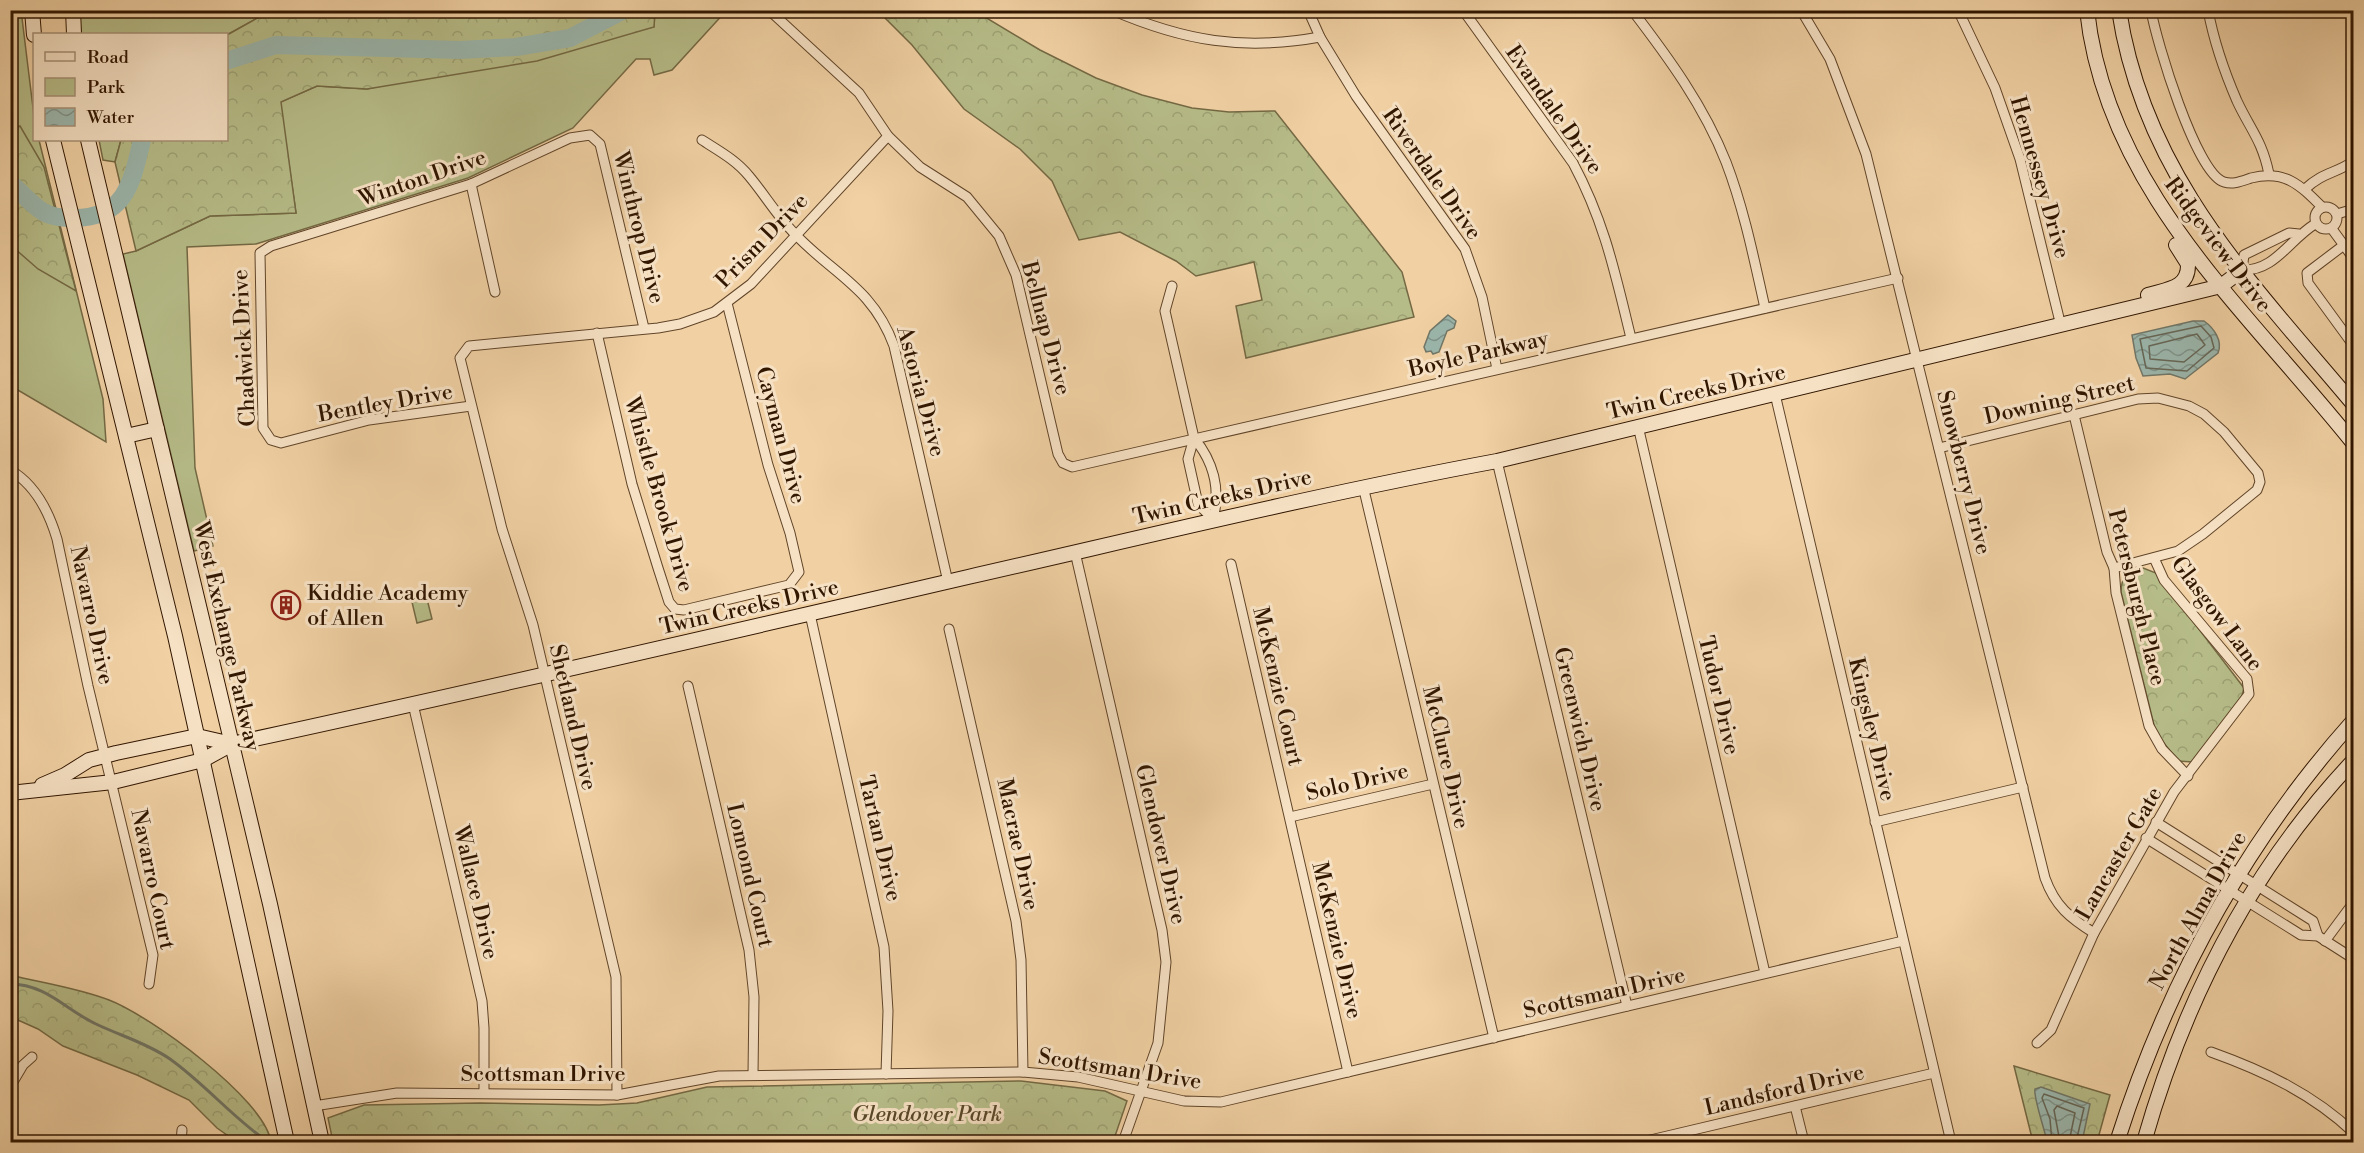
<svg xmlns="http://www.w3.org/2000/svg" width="2364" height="1153" viewBox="0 0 2364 1153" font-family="'Libre Bodoni',serif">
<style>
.green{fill:#b6bc88;stroke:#746944;stroke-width:1.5}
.forest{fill:url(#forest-crowns);stroke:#746944;stroke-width:1.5}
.water{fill:url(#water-waves);stroke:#717667;stroke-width:1.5}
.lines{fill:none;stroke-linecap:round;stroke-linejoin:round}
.shore{stroke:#666656;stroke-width:1.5}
.stream{stroke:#717667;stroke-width:3}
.river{stroke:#9bb6ac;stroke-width:18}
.street-casing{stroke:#614529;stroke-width:11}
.secondary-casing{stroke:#311600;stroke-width:16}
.street{stroke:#f6e1c4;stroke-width:9}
.secondary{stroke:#f6e1c4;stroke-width:14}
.labels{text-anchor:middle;stroke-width:6;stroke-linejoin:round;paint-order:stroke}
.street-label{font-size:22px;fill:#311600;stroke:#f6e1c4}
.poi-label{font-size:22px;fill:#311600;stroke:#f6e1c4;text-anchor:start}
.park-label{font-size:22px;font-style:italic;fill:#594829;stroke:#f6e1c4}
</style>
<defs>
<pattern id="forest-crowns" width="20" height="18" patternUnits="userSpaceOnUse" patternTransform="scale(1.5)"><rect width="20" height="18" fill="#b6bc88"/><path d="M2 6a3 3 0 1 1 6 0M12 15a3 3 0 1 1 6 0" fill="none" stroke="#9da174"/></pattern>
<pattern id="water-waves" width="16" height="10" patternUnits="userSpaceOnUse" patternTransform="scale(1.5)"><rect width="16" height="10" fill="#9bb6ac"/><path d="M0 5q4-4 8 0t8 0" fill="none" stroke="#7f938a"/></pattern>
</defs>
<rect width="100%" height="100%" fill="#f1d1a4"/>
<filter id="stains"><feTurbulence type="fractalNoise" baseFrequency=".00333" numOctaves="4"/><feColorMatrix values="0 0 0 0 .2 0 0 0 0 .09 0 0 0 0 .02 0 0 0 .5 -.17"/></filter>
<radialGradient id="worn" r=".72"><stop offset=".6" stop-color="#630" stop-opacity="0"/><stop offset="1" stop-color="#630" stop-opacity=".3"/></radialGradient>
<g class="green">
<polygon points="21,10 34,116 34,140 39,140 103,399 106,442 11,386 10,11"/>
<polygon points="79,11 270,11 227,35 81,34"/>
<polygon points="655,11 726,11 672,70 654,75 650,59 636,59 573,128 468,178 256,244 187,247 195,468 213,546 194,551 123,254 136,251 210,216 296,213 280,102 317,86 367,89 654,27"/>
<polygon points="99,140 121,140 115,162 103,160"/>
<polygon points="427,599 432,619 417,623 412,602"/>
</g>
<g class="forest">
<polygon points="270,11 270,10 655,11 654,27 537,61 367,89 317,86 281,102 296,213 210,216 136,251 115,162 121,140 226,140 227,35"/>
<polygon points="878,11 975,11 1040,50 1096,78 1142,95 1192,108 1229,112 1275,111 1402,272 1414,317 1246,358 1236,306 1262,300 1254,262 1196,276 1176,261 1120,232 1079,240 1052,181 1020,149 964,109 912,45"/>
<polygon points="20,126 44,167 76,291 38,269 14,248 15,226 10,217 11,129"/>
<path d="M2143,568l13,5 88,115 -2,8 -49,66 -15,-1 -22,-28 -35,-141c0,-17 7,-19 22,-24z"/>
<path d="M10,975c33,8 68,13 99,25 40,15 156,99 162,142h-34l-20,-14 -28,-28 -52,-25 -74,-29 -25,-17 -27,-12z"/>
<polygon points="2014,1066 2110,1095 2097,1142 2033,1142"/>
<polygon points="1021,1081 1105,1091 1127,1101 1113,1142 333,1142 328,1118 364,1105 480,1103 599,1105 637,1103 707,1087"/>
</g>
<g class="water">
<polygon points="1448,315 1456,321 1454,328 1447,331 1439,352 1433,354 1431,351 1426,352 1424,347 1430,331"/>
<path d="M2193,321h11c10,7 19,20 14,32l-33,26 -15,-5 -27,2 -7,-18 -4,-23z"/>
<path d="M2041,1087l49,17 -8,38h-35c-2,-12 -14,-45 -12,-53z"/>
<polygon points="459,1135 483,1142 434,1142 445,1137"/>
</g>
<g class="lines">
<g class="shore">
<polygon points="2201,326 2211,337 2214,348 2187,371 2146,368 2140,339"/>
<polygon points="2197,334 2205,345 2184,362 2150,359 2149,346"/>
<polyline points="2052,1142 2050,1119 2042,1098 2044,1094 2084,1108 2076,1142"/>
<polyline points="2060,1142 2054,1110 2057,1106 2075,1113 2069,1142"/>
</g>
<path class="stream" d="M10,984c36,0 56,26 86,40 25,12 51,19 74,35 35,25 63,59 98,83"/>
<g class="river">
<polyline points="226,61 276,45 460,50 516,47 570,38 624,10"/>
<path d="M10,183c11,9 21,21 32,28 8,6 22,7 32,7 52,0 58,-36 68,-78"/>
</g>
<g class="street-casing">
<g id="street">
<polyline points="769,10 859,93 888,136 920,167 967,197 999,236 1016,275 1058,454 1063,463 1072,467 1898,278"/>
<path d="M1112,10c72,31 131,41 208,27"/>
<polyline points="1308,10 1320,37 1356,96 1465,249 1482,297 1497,369"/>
<path d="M1463,10l110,153c32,60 42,110 58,175"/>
<path d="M1632,10c36,47 72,96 94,152 18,47 28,97 39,146"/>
<path d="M1801,10l29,49 36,95 179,724c10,28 25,40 49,55"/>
<polyline points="1958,10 1995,88 2020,159 2061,326"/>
<path d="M2151,10c5,30 45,164 73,172 9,3 18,-1 27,-4 34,-8 48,6 71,29"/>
<path d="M2208,10c6,32 16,61 29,91 13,28 25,39 32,73"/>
<path d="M702,140c17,11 34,20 47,36 16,19 28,40 46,58 39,41 78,54 99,112l54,236"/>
<polyline points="471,184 495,292"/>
<path d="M2305,189c18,-17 30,-15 49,-28"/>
<circle cx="2326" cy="218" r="11"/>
<polyline points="2337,214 2354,209"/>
<polyline points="2332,229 2354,259"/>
<path d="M2299,234l-10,-1 -45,22 -2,15c33,1 47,-30 73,-46"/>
<polyline points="2344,245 2307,273 2308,283 2354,346"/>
<path d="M1172,286l-7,25 29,127c19,23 27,51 19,81"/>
<polyline points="597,333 632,484 658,568 669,602 675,609 684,610 789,585 799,572 790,533 768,465 727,303"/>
<polyline points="1775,394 1951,1142"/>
<polyline points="471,406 369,420 281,443 271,440 263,428 260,253 271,246 471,184 570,138 590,135 600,144 644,328"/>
<polyline points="2074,415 2107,552 2114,568 2116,593 2149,726 2162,749 2188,776"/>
<polyline points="1638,426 1765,973"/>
<polyline points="1194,438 1188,459 1198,504 1213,519"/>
<polyline points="1939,448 2138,399 2158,398 2189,406 2204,414 2224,432 2258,473 2260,482 2257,490 2203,534 2178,551 2114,568"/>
<polyline points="1497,461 1627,1006"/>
<path d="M10,470c26,15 39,42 47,69l31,147 65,269 -4,29"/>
<polyline points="1363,486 1494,1038"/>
<polyline points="1075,552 1162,930 1166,962 1158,1043 1123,1142"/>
<polyline points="1231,564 1348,1072"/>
<polyline points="810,614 884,947 888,1011 886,1074"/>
<polyline points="949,629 1016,921 1021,960 1023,1072"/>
<polyline points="688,686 749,950 754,997 753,1075"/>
<polyline points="413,704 482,1001 484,1028 484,1092"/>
<polyline points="1290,817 1433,784"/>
<polyline points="1875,822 2023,787"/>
<polyline points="2156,822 2313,921 2318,936"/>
<polyline points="2146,838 2301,935 2318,936 2354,959"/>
<polyline points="2325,941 2354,902"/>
<polyline points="2037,1043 2051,1030 2094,933 2174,792 2249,694 2247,679 2164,580 2154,558"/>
<path d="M2211,1052c53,19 102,42 143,81"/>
<polyline points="10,1087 23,1065 32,1057"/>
<polyline points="617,1095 616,977 533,625 502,529 460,358 469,346 658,328 680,324 714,312 751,284 888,136"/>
<polyline points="314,1106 397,1093 617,1095 719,1076 1023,1072 1078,1077 1184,1101 1221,1102 1903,941"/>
<polyline points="1795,1106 1804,1142"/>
<polyline points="181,1142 182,1130"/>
<polyline points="1642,1142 1934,1073"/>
</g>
</g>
<g class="secondary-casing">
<g id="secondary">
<polyline points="32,10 34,35"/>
<polyline points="73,10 74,34"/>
<path d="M2087,10c19,180 161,301 267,434"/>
<path d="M2119,10c25,166 132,272 235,395"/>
<polyline points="53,140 175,636 287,1142"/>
<polyline points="88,140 270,904 322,1142"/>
<path d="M2148,295c20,-6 41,-7 40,-31l-12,-19"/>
<polyline points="126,436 157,429"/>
<polyline points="42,785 65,775 89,760 116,753 197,736 232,744"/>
<path d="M10,793l103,-11 90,-22 29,-16 13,-3c241,-52 482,-108 723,-164 176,-40 351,-83 529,-116l712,-172 12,-3 21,-16"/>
<path d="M2117,1142c50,-157 126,-298 237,-422"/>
<path d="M2144,1142c40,-141 108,-274 210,-382"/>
</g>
</g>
<use href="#street" class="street"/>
<use href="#secondary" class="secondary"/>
</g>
<defs>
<g id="building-ring" transform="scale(1.5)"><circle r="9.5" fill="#f6e1c4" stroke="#8f2418" stroke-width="1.5"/><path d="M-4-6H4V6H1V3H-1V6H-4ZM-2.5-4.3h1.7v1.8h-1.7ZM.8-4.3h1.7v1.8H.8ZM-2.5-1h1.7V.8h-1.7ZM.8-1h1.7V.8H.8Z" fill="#8f2418"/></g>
</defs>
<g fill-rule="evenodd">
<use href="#building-ring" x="286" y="605"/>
</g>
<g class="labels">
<g class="street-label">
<text transform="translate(1555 109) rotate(55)" y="8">Evandale Drive</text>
<text transform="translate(1433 173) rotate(55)" y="8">Riverdale Drive</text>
<text transform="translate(422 177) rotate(-19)" y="8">Winton Drive</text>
<text transform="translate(2041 177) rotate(74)" y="8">Hennessey Drive</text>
<text transform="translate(640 227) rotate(76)" y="8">Winthrop Drive</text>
<text transform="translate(761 240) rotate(-46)" y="8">Prism Drive</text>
<text transform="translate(2219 244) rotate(53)" y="8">Ridgeview Drive</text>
<text transform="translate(1047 328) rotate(75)" y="8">Bellnap Drive</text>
<text transform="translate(243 348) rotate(-93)" y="8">Chadwick Drive</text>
<text transform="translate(1478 353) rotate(-13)" y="8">Boyle Parkway</text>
<text transform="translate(922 391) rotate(75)" y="8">Astoria Drive</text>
<text transform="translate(1696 391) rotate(-13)" y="8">Twin Creeks Drive</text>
<text transform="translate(2059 399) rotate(-13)" y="8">Downing Street</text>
<text transform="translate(385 402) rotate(-10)" y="8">Bentley Drive</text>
<text transform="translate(782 435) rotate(75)" y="8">Cayman Drive</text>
<text transform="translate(1965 472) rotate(76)" y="8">Snowberry Drive</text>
<text transform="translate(660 494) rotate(74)" y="8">Whistle Brook Drive</text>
<text transform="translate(1222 496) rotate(-13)" y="8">Twin Creeks Drive</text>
<text transform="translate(2138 597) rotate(76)" y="8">Petersburgh Place</text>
<text transform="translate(749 606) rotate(-13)" y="8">Twin Creeks Drive</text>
<text transform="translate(2218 613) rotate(53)" y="8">Glasgow Lane</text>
<text transform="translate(93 615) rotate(78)" y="8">Navarro Drive</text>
<text transform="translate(228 636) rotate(77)" y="8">West Exchange Parkway</text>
<text transform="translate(1279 686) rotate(77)" y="8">McKenzie Court</text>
<text transform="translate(1720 695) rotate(77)" y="8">Tudor Drive</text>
<text transform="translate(574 717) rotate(77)" y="8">Shetland Drive</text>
<text transform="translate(1581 729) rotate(77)" y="8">Greenwich Drive</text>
<text transform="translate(1873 729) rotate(77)" y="8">Kingsley Drive</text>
<text transform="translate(1447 757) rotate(77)" y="8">McClure Drive</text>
<text transform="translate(1357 781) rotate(-13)" y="8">Solo Drive</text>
<text transform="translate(881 838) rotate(77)" y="8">Tartan Drive</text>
<text transform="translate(1019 844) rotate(78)" y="8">Macrae Drive</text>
<text transform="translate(1162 844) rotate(77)" y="8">Glendover Drive</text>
<text transform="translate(2118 853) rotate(-60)" y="8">Lancaster Gate</text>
<text transform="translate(751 875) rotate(77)" y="8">Lomond Court</text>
<text transform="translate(154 879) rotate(78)" y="8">Navarro Court</text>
<text transform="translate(477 892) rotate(77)" y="8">Wallace Drive</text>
<text transform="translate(2197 910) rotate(-61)" y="8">North Alma Drive</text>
<text transform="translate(1338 940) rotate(77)" y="8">McKenzie Drive</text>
<text transform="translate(1604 992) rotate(-13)" y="8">Scottsman Drive</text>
<text transform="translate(1120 1068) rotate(9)" y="8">Scottsman Drive</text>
<text x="543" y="1081">Scottsman Drive</text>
<text transform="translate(1784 1089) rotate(-13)" y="8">Landsford Drive</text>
</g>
<g class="poi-label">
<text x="307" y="600">Kiddie Academy<tspan x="307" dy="25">of Allen</tspan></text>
</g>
<g class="park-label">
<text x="927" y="1121">Glendover Park</text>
</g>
</g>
<rect width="2364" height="1153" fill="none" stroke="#f1d1a4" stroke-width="36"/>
<rect x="12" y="12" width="2340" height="1129" fill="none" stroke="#311600" stroke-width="3"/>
<rect x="18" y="18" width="2328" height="1117" fill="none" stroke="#311600" stroke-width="1.5"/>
<rect x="33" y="33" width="195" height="108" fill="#f6e1c4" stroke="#a79076" stroke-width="1.5"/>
<rect x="45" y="52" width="30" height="9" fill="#f6e1c4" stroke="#a79076" stroke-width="1.5"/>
<text x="87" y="63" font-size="18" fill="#311600">Road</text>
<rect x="45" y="78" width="30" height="18" fill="#b6bc88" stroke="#a79076" stroke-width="1.5"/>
<text x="87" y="93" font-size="18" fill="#311600">Park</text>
<rect x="45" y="108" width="30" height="18" fill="url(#water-waves)" stroke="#a79076" stroke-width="1.5"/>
<text x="87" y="123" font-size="18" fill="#311600">Water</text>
<rect width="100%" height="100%" filter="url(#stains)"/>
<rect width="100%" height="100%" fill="url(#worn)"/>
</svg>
